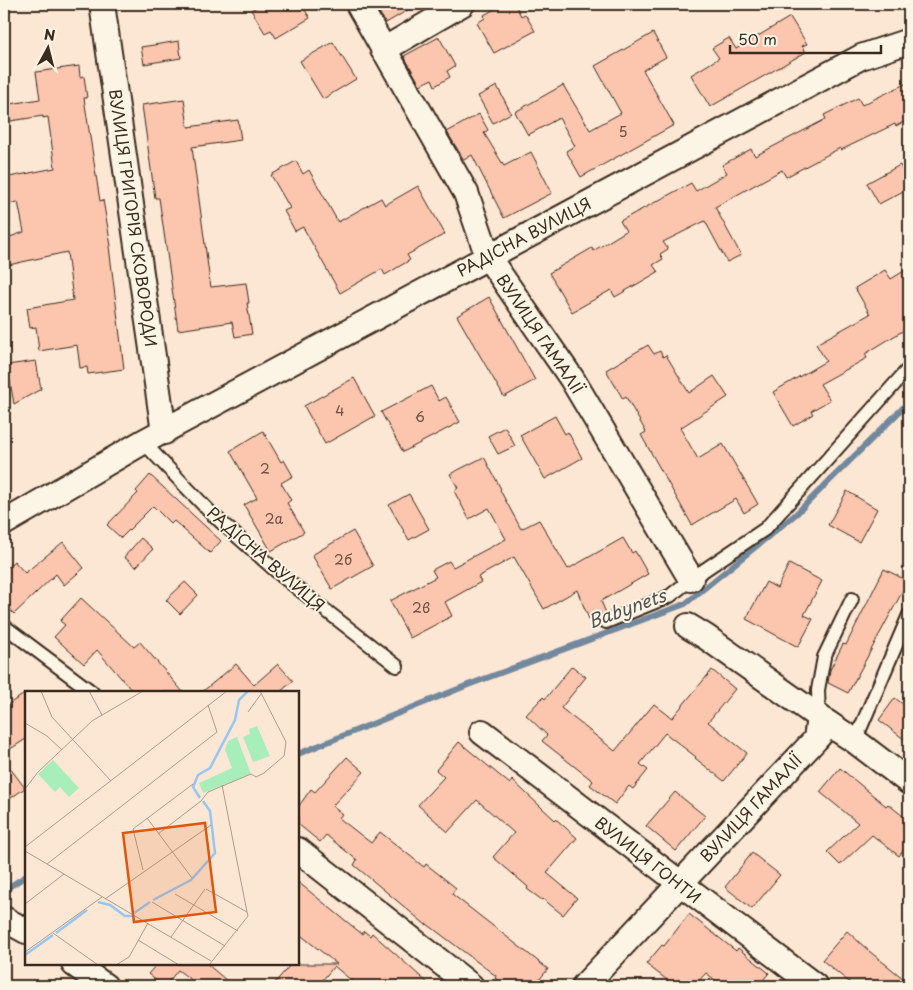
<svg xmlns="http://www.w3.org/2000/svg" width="913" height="990" viewBox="0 0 913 990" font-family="'Playpen Sans',sans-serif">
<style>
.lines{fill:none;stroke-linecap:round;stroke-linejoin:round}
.stream{stroke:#72889d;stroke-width:6}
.building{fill:#fcc5ae;stroke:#3b2a1e}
.lane-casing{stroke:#3b2a1e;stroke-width:16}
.street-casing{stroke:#3b2a1e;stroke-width:28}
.lane{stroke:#fcf5e5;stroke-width:12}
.street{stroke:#fcf5e5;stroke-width:24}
.labels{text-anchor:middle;stroke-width:4;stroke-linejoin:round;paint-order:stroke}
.number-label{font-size:14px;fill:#6b5142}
.street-label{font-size:16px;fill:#3b2a1e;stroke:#fcf5e5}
.water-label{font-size:18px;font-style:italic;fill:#525153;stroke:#fcf5e5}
.inset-river{fill:none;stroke:#96c6f1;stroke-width:2.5}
.inset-road{fill:none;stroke:#af9b8b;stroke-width:1}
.view{fill:#df570d;fill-opacity:0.15;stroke:#df570d;stroke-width:2.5}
.inset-edge{fill:none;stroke:#3b2a1e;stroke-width:2.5}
</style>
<rect width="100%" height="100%" fill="#fce7d4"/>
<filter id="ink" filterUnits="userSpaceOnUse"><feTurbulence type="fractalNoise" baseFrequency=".02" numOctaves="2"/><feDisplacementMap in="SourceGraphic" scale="10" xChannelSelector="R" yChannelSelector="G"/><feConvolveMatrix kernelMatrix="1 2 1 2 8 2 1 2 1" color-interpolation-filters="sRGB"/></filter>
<g filter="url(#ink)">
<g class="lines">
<g class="stream">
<polyline points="298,754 468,685 685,604 796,514 909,402"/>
<polyline points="9,887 26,876"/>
</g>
</g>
<g class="building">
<polygon points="262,4 301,4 310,18 276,38 271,30 265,33 251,10"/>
<polygon points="374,4 418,4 386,23"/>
<polygon points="504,4 515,4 521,16 525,14 535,31 494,53 477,23 485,18 484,15"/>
<polygon points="790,17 807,44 802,46 806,52 710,107 691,75 719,58 712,48 729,38 736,49"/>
<polygon points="653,33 666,57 643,70 674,125 581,177 566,151 575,146 559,118 528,135 515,112 563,85 590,130 621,113 595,66"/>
<polygon points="439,37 455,66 447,71 450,77 435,86 432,79 420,85 404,56"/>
<polygon points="179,41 181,58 144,64 141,47"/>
<polygon points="333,42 356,79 323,99 300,61"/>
<polygon points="79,66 80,77 84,76 87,98 84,98 100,201 103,200 111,246 109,246 124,369 88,374 87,367 80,368 77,345 39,351 36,327 30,328 27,308 73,300 67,252 4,266 4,239 24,232 18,202 8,204 4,178 55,168 48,117 43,118 43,116 4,122 4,105 40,99 36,72"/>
<polygon points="909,82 909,119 896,126 895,124 841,150 840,148 786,177 782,170 715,207 741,255 727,262 705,221 663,242 668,249 660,254 663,259 653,265 658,272 615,297 611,290 572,312 549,273 592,248 593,251 626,231 620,221 691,183 696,191 727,173 722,165 751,149 755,156 826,119 824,115 858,98 862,105"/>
<polygon points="497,86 511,113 493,123 478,96"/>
<polygon points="184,99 188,127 238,120 241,140 192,147 210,282 211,287 246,283 249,303 247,303 252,334 235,337 232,322 178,330 159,198 155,198 142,105"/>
<polygon points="479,114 488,130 484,133 504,166 531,152 552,193 504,218 472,155 464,160 447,132"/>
<polygon points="296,161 303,174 309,170 338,222 381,198 385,205 418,186 445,234 407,255 410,260 385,275 382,269 340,293 303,227 295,231 284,211 290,208 271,175"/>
<polygon points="900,165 909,182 909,188 879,204 867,183"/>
<polygon points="909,268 909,327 865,354 867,358 820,384 830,400 811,411 813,414 793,426 773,392 826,361 816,344 870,314 855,288 885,270 891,279"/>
<polygon points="489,297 535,380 504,397 457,316"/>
<polygon points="648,345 654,354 660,351 663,357 666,355 689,393 714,376 728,397 680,428 698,459 723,444 758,504 744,513 736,499 692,525 641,435 646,432 626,397 623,399 606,370"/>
<polygon points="36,361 41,389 14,404 7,365"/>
<polygon points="354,378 375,416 325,444 304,406"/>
<polygon points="431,386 439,401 446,397 460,422 403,452 381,412"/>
<polygon points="555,416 565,434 568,432 582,458 545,479 520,435"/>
<polygon points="505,427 515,446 498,454 488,436"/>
<polygon points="263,431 281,462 284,460 293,476 281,483 291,500 287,503 304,532 271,551 244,505 257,498 230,451"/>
<polygon points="484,457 501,489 500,490 521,529 539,520 568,569 623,538 632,553 635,551 648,574 601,601 606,613 589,619 577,590 544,609 514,557 478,577 481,582 445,602 452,616 410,638 390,601 436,577 432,570 449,561 453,567 506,539 489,508 469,519 454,491 458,488 450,474"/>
<polygon points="150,475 221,541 210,553 174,521 171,524 153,506 121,538 107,525 138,493 136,491"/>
<polygon points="847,491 877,509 859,542 828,525"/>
<polygon points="409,494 429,529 409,540 389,505"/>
<polygon points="353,531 373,566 332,589 312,555"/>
<polygon points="141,538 153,549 136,567 124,557"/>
<polygon points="63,542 84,568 64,585 56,574 14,614 4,603 4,571 14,561 25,573"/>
<polygon points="789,564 822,581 804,615 813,619 798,647 746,619 766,582 777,588"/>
<polygon points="884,569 908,581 848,693 828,683 830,670 843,644 846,645"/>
<polygon points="185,582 198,595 180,614 166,600"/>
<polygon points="81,598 134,647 140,642 183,692 133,692 97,650 84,664 54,637 65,625 60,621"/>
<polygon points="236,664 254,685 278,664 293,681 280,692 202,692"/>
<polygon points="572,666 586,677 561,708 615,751 654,704 672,718 712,670 735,689 708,722 747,753 724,781 695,758 696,757 665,733 640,764 648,770 633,789 629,786 615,804 590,785 593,781 542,741 547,735 526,715 543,697 545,699"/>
<polygon points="26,693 26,739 4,753 4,707"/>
<polygon points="895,698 909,709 909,743 879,720"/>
<polygon points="459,742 510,784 512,780 555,820 556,819 577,838 547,873 577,898 563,915 543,899 542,900 527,889 528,887 493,857 514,833 477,800 448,832 418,805 444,777 436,770"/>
<polygon points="347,757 364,772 332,806 342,814 339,818 371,843 380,832 424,867 426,864 456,888 452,894 548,969 534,986 505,986 495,978 496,976 427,924 426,925 354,865 357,860 326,835 320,842 298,824 298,807 311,789 315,792"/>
<polygon points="4,760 25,788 4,803"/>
<polygon points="840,768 886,806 888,804 909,821 909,843 899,856 872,835 840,865 827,852 858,823 820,792"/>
<polygon points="675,792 705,816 676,851 646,826"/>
<polygon points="752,853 780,875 752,909 725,887"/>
<polygon points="298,882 362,934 364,931 370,936 372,933 431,986 358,986 334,966 318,986 272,986 291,964 337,964 298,933"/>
<polygon points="689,914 736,951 738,948 769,973 758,986 723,986 706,973 694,986 675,986 646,964 662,945 664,946"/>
<polygon points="847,931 869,951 909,983 909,986 854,986 822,960"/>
<polygon points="157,964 207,964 233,986 199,986 178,970 165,986 163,986 148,974"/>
</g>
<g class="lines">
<g class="lane-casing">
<g id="lane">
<polyline points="143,442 212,514 283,577 397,666"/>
<polyline points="606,622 670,596 691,579 765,529 909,368"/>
<polyline points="4,626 92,692"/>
<polyline points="819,717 818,690 824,657 852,599"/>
<polyline points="855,741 909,615"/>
</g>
</g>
<g class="street-casing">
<g id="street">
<polyline points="102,4 164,432"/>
<polyline points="358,4 466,193 488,257 572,379 691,579"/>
<polyline points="383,50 462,4"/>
<polyline points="4,523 143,442 861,57 909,41"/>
<polyline points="688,626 706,637 819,717"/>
<polyline points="829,724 855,741 909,782"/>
<polyline points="482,732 815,986"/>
<polyline points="298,850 471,986"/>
<polyline points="4,919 26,931"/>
<polyline points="74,964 105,986"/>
<polyline points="584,986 816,739 829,724 819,717 816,739"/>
</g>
</g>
<use href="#lane" class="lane"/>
<use href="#street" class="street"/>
</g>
</g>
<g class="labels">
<g class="number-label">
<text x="623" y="137">5</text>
<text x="340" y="416">4</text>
<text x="420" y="422">6</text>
<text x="265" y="474">2</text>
<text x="274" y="524">2а</text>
<text x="343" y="565">2б</text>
<text x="421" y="613">2в</text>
</g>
<g class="street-label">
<text transform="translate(133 218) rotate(82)" y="6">ВУЛИЦЯ ГРИГОРІЯ СКОВОРОДИ</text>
<text transform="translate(524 237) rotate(-28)" y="6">РАДІСНА ВУЛИЦЯ</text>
<text transform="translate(540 334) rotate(56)" y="6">ВУЛИЦЯ ГАМАЛІЇ</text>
<text transform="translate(266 559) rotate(41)" y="6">РАДІСНА ВУЛИЦЯ</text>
<text transform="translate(751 808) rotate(-47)" y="6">ВУЛИЦЯ ГАМАЛІЇ</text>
<text transform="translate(648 860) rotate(38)" y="6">ВУЛИЦЯ ГОНТИ</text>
</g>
<g class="water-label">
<text transform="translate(627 609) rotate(-20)" y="6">Babynets</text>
</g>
</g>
<g transform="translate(25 691)">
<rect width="274" height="274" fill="#fce7d4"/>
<path d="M232,35l13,30 -17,6 -10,-25 7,-3 -1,-5zM212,46l14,37 -48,19 -4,-10 33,-15 -7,-18 3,-9zM28,69l26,28 -10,9 -9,-10 -5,5 -17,-18z" fill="#a7eebb"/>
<path class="inset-river" d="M175,107l-7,-11 5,-12 12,-7 25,-48 4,-20 9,-9M128,209l38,-20 24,-27 -5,-42 -7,-10M73,211l12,3 15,11h7M109,222l16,-11M31,242l31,-23M0,264l28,-20"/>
<path class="inset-road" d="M16,0l11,26 59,64M64,0l13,24M223,21l13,-18M0,32l22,13 15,14M197,94l25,127M0,98l13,-17 54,-51 51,-30M122,127l45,60M133,143l43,-33 7,-9 43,-18 5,3 8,-4 20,-17 2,-14 -26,-51M0,156l202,-156M0,160l186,110M22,173l170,-132 -9,-27M118,179l-10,-41 60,-45M181,198l41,23 1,4 -39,49M150,203l63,37M80,208l106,-74M127,211l73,44M0,213l39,-30M28,242l45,32M146,246l34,-48M113,249l41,25M0,261l77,-55M91,274l13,-8 19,-34"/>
<path class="view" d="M180,132l11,89 -82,10 -11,-89z"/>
<rect width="274" height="274" class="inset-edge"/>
</g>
<rect width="913" height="990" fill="none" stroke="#fcf5e5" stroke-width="20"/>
<rect x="10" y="10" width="893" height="970" fill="none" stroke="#3b2a1e" stroke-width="2" filter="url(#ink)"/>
<g transform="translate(48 48) rotate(7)" stroke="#fcf5e5" stroke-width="4" paint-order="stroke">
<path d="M0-4L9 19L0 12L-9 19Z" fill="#3b2a1e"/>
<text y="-8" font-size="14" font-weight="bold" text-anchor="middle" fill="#3b2a1e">N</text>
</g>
<path d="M730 45v8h151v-8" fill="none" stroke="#3b2a1e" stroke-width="2.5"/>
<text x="738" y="45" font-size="15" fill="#3b2a1e" stroke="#fcf5e5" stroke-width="4" paint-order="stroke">50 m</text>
</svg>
